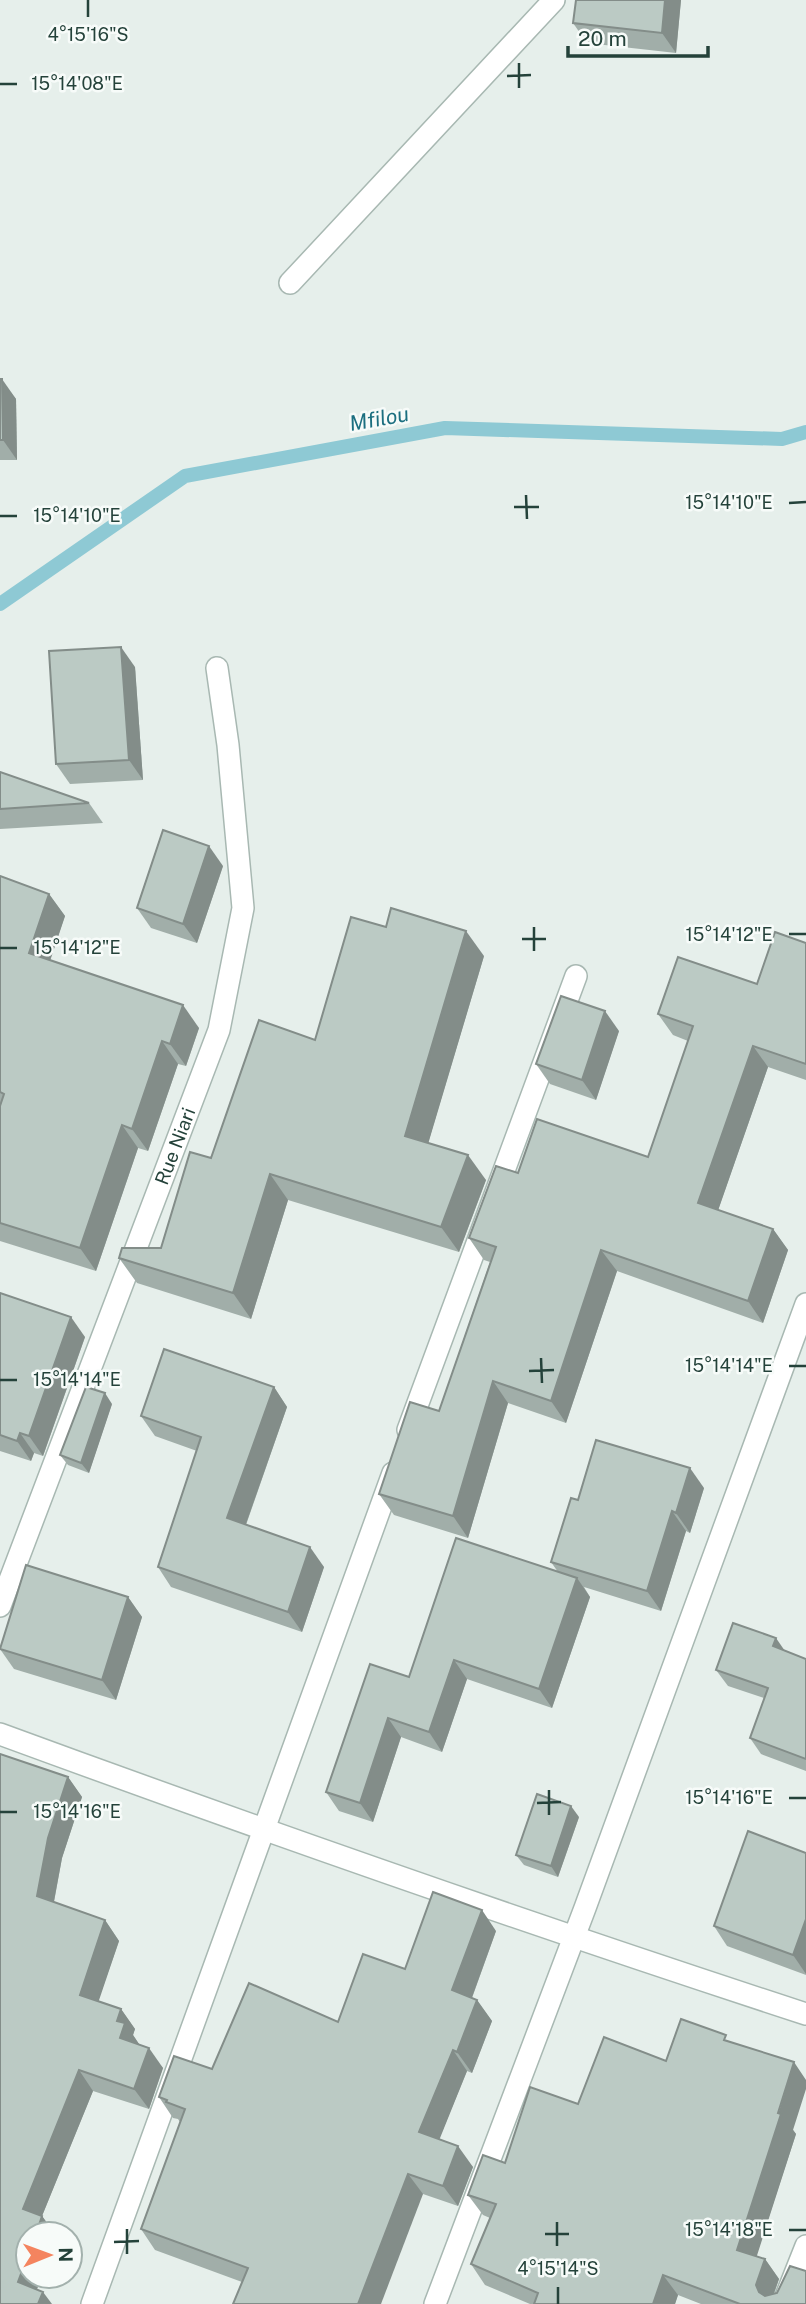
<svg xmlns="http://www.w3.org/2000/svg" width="806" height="2304" viewBox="0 0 806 2304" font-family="'Public Sans',sans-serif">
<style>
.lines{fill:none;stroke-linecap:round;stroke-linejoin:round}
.stream{stroke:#8ec9d4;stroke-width:14}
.street-casing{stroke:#a8b8b2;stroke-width:24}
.street{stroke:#fff;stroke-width:21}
.wall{fill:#a1aea9}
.shaded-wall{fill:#838d89}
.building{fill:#bbcac4;stroke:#838d89;stroke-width:2}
.ticks{fill:none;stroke:#24423a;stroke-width:2.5}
.labels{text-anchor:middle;stroke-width:5;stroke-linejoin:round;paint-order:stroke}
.street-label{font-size:19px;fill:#24423a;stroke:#f7fbf9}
.water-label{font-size:21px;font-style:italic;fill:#1c6f80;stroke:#f7fbf9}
.ticks-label{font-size:18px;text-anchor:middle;fill:#24423a;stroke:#f7fbf9;stroke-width:5;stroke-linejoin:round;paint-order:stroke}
</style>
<rect width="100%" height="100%" fill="#e6efeb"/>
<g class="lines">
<polyline class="stream" points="0,604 185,476 445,428 782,439 806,432"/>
<g class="street-casing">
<g id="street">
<polyline points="290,283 554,0"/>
<polyline points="408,1430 576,976"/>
<path id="s1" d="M0,1606l219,-576 24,-122 -15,-163 -11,-77"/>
<path d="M0,1734c267,98 536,192 806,280"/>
<polyline points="92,2304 393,1473"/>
<polyline points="435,2304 585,1908 806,1304"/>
<polyline points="783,2304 806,2246"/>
</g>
</g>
<use href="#street" class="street"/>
</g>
<g class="wall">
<polygon points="576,0 681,0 676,53 587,43 573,23"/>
<polygon points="0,379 16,399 17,460 0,460"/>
<polygon points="135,667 143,780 70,784 56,764"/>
<polygon points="0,772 89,803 103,823 0,829"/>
<polygon points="223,866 197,943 151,928 137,908"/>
<polygon points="0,876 49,894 65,916 50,960 199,1028 186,1066 178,1064 148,1151 138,1148 96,1271 0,1241"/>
<polygon points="806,943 806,1080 768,1067 718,1210 773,1229 788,1250 763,1323 617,1271 566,1423 508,1403 468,1538 394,1515 379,1494 439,1411 490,1262 484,1260 469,1238 518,1173 648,1157 688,1041 673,1035 658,1014 757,984"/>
<polygon points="484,956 428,1143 486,1180 459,1252 288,1200 251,1319 137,1283 119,1258 161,1248 211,1158 315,1040"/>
<polygon points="619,1031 596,1100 550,1084 536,1064"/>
<polygon points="0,1293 85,1337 43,1456 34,1453 31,1461 0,1451"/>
<polygon points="274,1387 287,1407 246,1525 324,1567 302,1632 171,1587 158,1567 197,1451 155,1436 141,1416"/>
<polygon points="112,1404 89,1473 68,1465 60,1455"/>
<polygon points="704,1488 690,1533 686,1531 661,1611 584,1587 590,1597 552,1708 467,1679 442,1752 401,1737 373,1822 339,1811 326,1792 409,1677 558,1572 551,1562 578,1500"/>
<polygon points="128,1597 142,1617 116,1700 14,1669 0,1649"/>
<polygon points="785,1651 806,1659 806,1771 761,1754 750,1738 764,1698 728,1686 716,1670"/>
<polygon points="68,1777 82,1797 62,1858 54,1902 105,1920 119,1941 98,2001 121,2009 135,2029 133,2035 139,2044 163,2068 149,2109 93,2091 42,2216 55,2234 28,2234 28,2276 42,2276 37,2289 0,2304"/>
<polygon points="579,1817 558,1877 524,1865 516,1855"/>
<polygon points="806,1853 806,1975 727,1946 714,1926"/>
<polygon points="496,1931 472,1998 477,2000 492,2021 472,2073 467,2071 439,2139 473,2167 458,2206 423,2194 242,2282 155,2250 141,2229 180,2122 178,2119 173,2118 159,2097 212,2069 338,2022 405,1969"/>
<polygon points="730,2042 796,2134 756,2256 765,2259 779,2279 774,2294 777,2293 806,2304 701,2304 678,2295 675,2304 530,2304 485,2285 471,2264 490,2218 483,2215 468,2195 505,2163 578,2104 666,2061"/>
</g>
<g class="shaded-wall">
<polygon points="665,0 681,0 676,53 662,33"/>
<polygon points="2,379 16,399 17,460 3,440"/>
<polygon points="121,647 135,667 143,780 129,760"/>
<polygon points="209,846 223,866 197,943 183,924"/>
<polygon points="49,894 65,916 45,976 29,953"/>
<polygon points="466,931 484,956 423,1161 405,1136"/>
<polygon points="183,1005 199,1028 186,1066 170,1044"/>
<polygon points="605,1011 619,1031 596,1100 582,1080"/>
<polygon points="162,1041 178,1064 148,1151 132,1129"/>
<polygon points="753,1046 768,1067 713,1225 698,1203"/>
<polygon points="122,1125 138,1148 96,1271 80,1248"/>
<polygon points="468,1155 486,1180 459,1252 441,1227"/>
<polygon points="270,1174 288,1200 251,1319 233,1293"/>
<polygon points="773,1229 788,1250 763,1323 748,1301"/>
<polygon points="601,1250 617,1271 566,1423 551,1401"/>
<polygon points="71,1317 85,1337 43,1456 29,1436"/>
<polygon points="493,1381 508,1403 468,1538 453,1516"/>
<polygon points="274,1387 287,1407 241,1538 227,1518"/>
<polygon points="105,1393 112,1404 89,1473 81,1463"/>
<polygon points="20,1433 34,1453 31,1461 17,1441"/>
<polygon points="690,1468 704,1488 690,1533 676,1513"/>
<polygon points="672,1511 686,1531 661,1611 647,1591"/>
<polygon points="310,1547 324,1567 302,1632 288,1612"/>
<polygon points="577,1578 590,1597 552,1708 539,1689"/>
<polygon points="128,1597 142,1617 116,1700 102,1680"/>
<polygon points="776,1638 787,1654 773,1646"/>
<polygon points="454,1660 467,1679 442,1752 429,1732"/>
<polygon points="388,1718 401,1737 373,1822 360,1803"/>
<polygon points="68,1777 82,1797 62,1858 51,1917 37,1896 48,1838"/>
<polygon points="571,1806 579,1817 558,1877 551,1866"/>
<polygon points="482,1910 496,1931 467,2011 452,1990"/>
<polygon points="806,1919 806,1974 793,1955"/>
<polygon points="105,1920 119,1941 94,2015 80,1995"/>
<polygon points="477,2000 492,2021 472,2073 457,2052"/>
<polygon points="121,2009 135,2029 133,2035 139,2044 134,2058 120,2038 117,2021"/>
<polygon points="149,2048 163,2068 149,2109 134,2089"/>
<polygon points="453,2050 467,2071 434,2153 419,2132"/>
<polygon points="794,2062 806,2080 806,2089 793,2130 796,2134 752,2271 737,2250"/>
<polygon points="79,2070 93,2091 42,2216 55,2234 36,2234 23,2209"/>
<polygon points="458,2146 473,2167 458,2206 443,2186"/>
<polygon points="408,2174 423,2194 381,2304 358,2304"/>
<polygon points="28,2255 28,2276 42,2276 32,2302 18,2282"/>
<polygon points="765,2259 779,2279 770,2304 759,2292 756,2285"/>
<polygon points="663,2275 678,2295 675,2304 653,2304"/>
<polygon points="43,2292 52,2304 38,2304"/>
</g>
<g class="building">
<polygon points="576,0 665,0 662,33 573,23"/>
<polygon points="0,379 2,379 3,440 0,440"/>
<polygon points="121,647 129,760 56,764 49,651"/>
<polygon points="0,772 89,803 0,809"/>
<polygon points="163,830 209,846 183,924 137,908"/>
<polygon points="0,876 49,894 29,953 183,1005 170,1044 162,1041 132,1129 122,1125 80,1248 0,1223 0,1106 4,1094 0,1092"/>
<polygon points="391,908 466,931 405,1136 468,1155 441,1227 270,1174 233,1293 119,1258 122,1248 161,1248 190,1152 211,1158 259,1020 315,1040 351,917 386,927"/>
<polygon points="775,932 806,943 806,1064 753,1046 698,1203 773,1229 748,1301 601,1250 551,1401 493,1381 453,1516 379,1494 410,1402 439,1411 496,1247 469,1238 496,1166 518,1173 537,1119 648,1157 693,1026 658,1014 678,957 757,984"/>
<polygon points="561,996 605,1011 582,1080 536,1064"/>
<polygon points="0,1293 71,1317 29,1436 20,1433 17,1441 0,1435"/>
<polygon points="164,1349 274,1387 227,1518 310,1547 288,1612 158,1567 201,1437 141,1416"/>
<polygon points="86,1387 105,1393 81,1463 60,1455"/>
<polygon points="596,1440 690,1468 676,1513 672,1511 647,1591 551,1562 571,1498 578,1500"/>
<polygon points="456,1538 577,1578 539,1689 454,1660 429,1732 388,1718 360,1803 326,1792 370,1664 409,1677"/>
<polygon points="26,1565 128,1597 102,1680 0,1649"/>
<polygon points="733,1623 776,1638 773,1646 806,1659 806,1759 750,1738 768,1688 716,1670"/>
<polygon points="0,1754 68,1777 48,1838 37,1896 105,1920 80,1995 121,2009 117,2021 125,2023 120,2038 149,2048 134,2089 79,2070 23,2209 42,2216 36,2234 28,2234 28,2255 18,2282 43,2292 38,2304 0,2304"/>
<polygon points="537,1794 571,1806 551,1866 516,1855"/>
<polygon points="748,1831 806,1853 806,1919 793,1955 714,1926"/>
<polygon points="433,1892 482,1910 452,1990 477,2000 457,2052 453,2050 419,2132 458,2146 443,2186 408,2174 358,2304 233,2304 248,2268 141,2229 185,2109 166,2102 167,2100 159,2097 174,2056 212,2069 249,1983 338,2022 363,1954 405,1969"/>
<polygon points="681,2019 726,2035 724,2040 794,2062 778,2113 781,2114 737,2250 765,2259 756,2285 759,2292 765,2296 777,2293 790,2266 806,2271 806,2304 740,2304 663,2275 653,2304 534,2304 538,2293 471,2264 496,2204 468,2195 483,2155 505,2163 530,2087 578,2104 604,2037 666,2061"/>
</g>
<path class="ticks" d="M88,0v17M519,63v25M507,76l24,-1M0,84h17M526,495l1,24M789,503l17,-1M514,507h25M0,516h17M534,927v24M789,934h17M522,939h24M0,948h17M541,1358l1,25M789,1366h17M529,1371l25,-1M0,1380h17M549,1790v25M789,1798h17M537,1803l24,-1M0,1812h17M557,2222v24M127,2229v25M789,2230h17M545,2234h24M114,2242l25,-1M558,2287v17"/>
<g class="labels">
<g class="street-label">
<text dy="7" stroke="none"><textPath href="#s1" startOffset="492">Rue Niari</textPath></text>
</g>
<g class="water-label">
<text transform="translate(379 419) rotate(-10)" y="7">Mfilou</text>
</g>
</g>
<g class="ticks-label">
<text x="88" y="41">4°15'16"S</text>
<text x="77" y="90">15°14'08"E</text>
<text x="729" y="509">15°14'10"E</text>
<text x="77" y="522">15°14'10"E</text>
<text x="729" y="941">15°14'12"E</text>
<text x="77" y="954">15°14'12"E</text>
<text x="729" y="1372">15°14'14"E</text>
<text x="77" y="1386">15°14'14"E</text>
<text x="729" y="1804">15°14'16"E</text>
<text x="77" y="1818">15°14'16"E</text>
<text x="729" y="2236">15°14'18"E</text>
<text x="558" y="2275">4°15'14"S</text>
</g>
<g transform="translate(49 2255) rotate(89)"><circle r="33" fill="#f7fbf9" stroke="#a3b1ad" stroke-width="2"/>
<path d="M0-5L12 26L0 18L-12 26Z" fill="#f4845f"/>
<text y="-10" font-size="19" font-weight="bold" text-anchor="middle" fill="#24423a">N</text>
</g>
<path d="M568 46v10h140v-10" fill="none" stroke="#24423a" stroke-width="3.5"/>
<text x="578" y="46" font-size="21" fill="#24423a" stroke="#f7fbf9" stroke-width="5" paint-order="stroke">20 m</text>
</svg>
